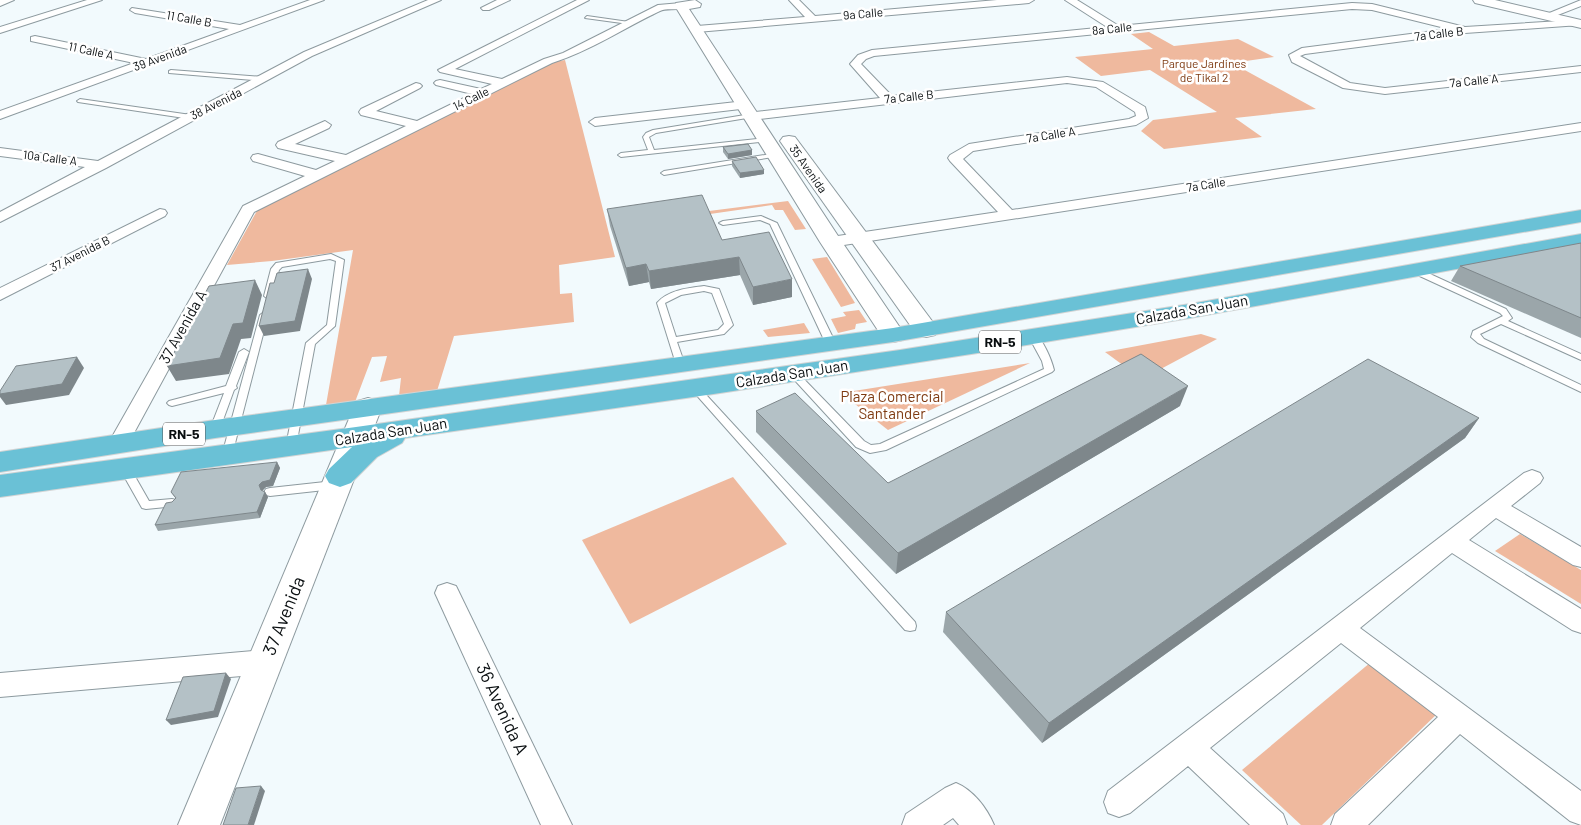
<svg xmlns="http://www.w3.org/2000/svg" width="1581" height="825" viewBox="0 0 1581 825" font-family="Barlow,sans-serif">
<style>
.green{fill:#efb99e}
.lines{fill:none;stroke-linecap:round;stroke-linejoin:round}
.lane-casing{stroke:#8d9a9f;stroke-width:2}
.street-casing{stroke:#8d9a9f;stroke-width:2}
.secondary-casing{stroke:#8d9a9f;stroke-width:2}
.primary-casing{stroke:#d3d4d4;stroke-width:2}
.lane{fill:#fff;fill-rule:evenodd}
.street{fill:#fff;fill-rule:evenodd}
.secondary{fill:#fff;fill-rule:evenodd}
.primary{fill:#6ac1d6;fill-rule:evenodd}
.wall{fill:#9ba6aa}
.shaded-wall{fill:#7e878b}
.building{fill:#b4c1c6;stroke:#7e878b}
.labels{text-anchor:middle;stroke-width:5;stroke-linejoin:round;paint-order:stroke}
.far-street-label{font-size:12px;fill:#090e10;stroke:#fff}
.far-park-label{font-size:12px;fill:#7e3a11;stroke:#fff}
.shield{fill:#fff;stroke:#535658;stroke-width:1}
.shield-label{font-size:14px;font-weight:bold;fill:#090e10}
.street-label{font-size:15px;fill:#090e10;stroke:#fff}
.park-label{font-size:15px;fill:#7e3a11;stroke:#fff}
.near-street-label{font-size:18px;fill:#090e10;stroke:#fff}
</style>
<rect width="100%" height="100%" fill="#f2fafd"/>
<g class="green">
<polygon points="1149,32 1174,46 1238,39 1274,57 1232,63 1316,109 1235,118 1262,137 1164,149 1141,131 1153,120 1217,112 1150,70 1101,76 1075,57 1153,49 1131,34"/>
<polygon points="565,60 615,257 559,265 560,294 572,293 574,322 454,336 437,391 399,396 401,378 380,382 387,356 372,357 355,402 326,405 353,250 272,261 227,265 258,209 549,63"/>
<polygon points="788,201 806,229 795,230 783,210 775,210 772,205 710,214 709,211"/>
<polygon points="827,257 855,303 841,307 812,259"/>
<polygon points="859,310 867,322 856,324 855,329 838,333 831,319 846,316 843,312"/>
<polygon points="804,323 810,333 768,337 763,330"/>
<polygon points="1201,334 1217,339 1142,379 1105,352"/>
<polygon points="1030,363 888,430 841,393"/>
<polygon points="733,477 787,544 630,624 582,540"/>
<polygon points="1520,534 1581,570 1581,604 1495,551"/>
<polygon points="1371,662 1439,712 1322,825 1301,825 1242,770"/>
</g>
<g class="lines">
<g class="lane-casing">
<g id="lane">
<polygon points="587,16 629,22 631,23 629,24 585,18"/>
<polygon points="171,70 264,77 267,79 264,81 169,73 169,71"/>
<polygon points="80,99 191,115 194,117 191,119 78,102 77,101"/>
<polygon points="751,114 754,116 753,117 656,133 649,137 654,150 767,138 770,140 769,141 621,157 618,155 621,153 648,150 643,137 646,133 653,130"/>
<polygon points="777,153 779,154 779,156 664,175 661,173 664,171"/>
<polygon points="761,216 777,223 836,344 834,346 831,347 826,344 770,224 760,220 723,225 719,223 723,221"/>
<polygon points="331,254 344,260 335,326 315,344 296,446 291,450 286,446 306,343 327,325 336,261 330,259 282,267 279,270 272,296 268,299 264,296 271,269 276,263"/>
<polygon points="1411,268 1417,268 1506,309 1512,318 1508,321 1581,354 1581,360 1501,324 1480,334 1484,339 1581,385 1581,392 1478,343 1471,337 1473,331 1503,316 1500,313 1411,272"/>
<path d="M704,286l15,3 14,36 -9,9 -47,8 8,23 -5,3 -3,-1 -20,-64c11,-13 31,-15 47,-17zM704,291l8,2 12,31 -6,6 -42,7 -11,-34 16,-8z"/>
<polygon points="264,312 268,315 232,455 227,459 222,455 260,315"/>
<path d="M1034,334c9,4 18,27 20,36l-2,2 -166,78 -16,3 -14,-6 -67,-73 2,-2h6l67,69 7,4 9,-1 164,-75 -2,-8 -13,-24z"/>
<polygon points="244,349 249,352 236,386 237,388 234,390 219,431 215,432 210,429 224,393 172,406 169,405 167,403 169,401 226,386 239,352"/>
<polygon points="695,385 698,386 915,622 916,626 915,630 910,631 905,630 692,390 690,388 692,386"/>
<polygon points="125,465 129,466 149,501 172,499 176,500 178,503 176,506 146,509 142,508 120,469 121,466"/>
<polygon points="334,481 338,482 339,485 338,488 334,489 270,496 266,495 264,492 266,489 270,488"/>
</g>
</g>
<g class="street-casing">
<g id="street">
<polygon points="0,0 14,0 0,6"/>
<polygon points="87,0 102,0 0,33 0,27"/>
<polygon points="310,0 324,0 0,119 0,111 134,63 31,41 31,37 35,36 146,59 229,29 135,13 130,10 132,8 240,25"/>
<polygon points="428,0 441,0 312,56 106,168 0,222 0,212 85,167 0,156 0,148 98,161 304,52"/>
<polygon points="497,0 510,0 489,10 483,10 481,8"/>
<path d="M577,0h12l-134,69 47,10 42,-20 19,-6 95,-48 23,-2 5,3c-7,6 -18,1 -26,5 -36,17 -70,40 -108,52l-298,149 -126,232 -3,5 -7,2 -7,-2 -3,-5 135,-238 62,-30 -52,-15 -2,-3 2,-3 5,-1 58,16 19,-9 -57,-13 -2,-3 2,-3 47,-21 6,4 -2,3 -34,16 51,11 60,-29 -45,-11 -2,-3 2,-3 55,-26 4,1 2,2 -2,2 -44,23 41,10 55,-27 -36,-9 -2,-2 2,-2 4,-1 41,9 11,-5 -52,-12 -2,-2z"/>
<polygon points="789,0 799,0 815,16 997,0 1034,0 1029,3 697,32 692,29 697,26 805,17"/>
<polygon points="1065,0 1077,0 1119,26 1352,3 1372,4 1465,27 1577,20 1580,21 1580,25 1465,33 1305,54 1300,56 1350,83 1385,88 1581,66 1581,72 1385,94 1343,88 1292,62 1289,55 1302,48 1449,29 1372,10 1352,9 874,56 866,59 861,64 892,96 1067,77 1103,82 1145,107 1148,118 1136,125 973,151 963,159 1012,210 1581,123 1581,131 831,247 826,245 823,242 826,239 831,237 998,212 950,161 948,158 950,155 969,144 1129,119 1136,116 1135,112 1096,87 1067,83 751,120 747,119 745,116 747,113 880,98 850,64 858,55 872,50 1107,27"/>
<polygon points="1581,0 1581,6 1550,18 1547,19 1542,16"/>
<polygon points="745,101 749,102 751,105 749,108 595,126 589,122 595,118"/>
<polygon points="160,209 165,210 167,213 165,216 0,300 0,288"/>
<polygon points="1532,470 1540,473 1543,478 1540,483 1511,506 1581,547 1581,567 1573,565 1496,518 1469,540 1581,609 1581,633 1572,630 1452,553 1360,628 1581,791 1581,825 1570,821 1460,734 1368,825 1331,825 1335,814 1438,717 1341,643 1210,748 1283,814 1287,825 1250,825 1188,766 1130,813 1119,817 1108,813 1104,802 1108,791 1524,473"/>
<polygon points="447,583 456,586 572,825 541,825 435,593 438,586"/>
<polygon points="265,650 274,654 278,662 274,670 265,674 0,697 0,673"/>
<path d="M956,783c17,7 31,25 38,42h-35l-6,-7 -10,7h-41l4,-11 39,-26z"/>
</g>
</g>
<g class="secondary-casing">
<g id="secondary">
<polygon points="695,0 701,4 700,7 689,9 842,242 905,335 902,340 893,342 884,340 881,335 820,242 675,6 676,3"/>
<polygon points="1473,0 1495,0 1581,20 1581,28 1475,3"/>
<polygon points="789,136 795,137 935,325 938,330 935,335 926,337 917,335 780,141 783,137"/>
<polygon points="368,398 378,401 382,407 220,825 178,825 354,407 358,401"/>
</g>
</g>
<g class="primary-casing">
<g id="primary">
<polygon points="1581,210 1581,222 893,342 215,438 0,472 0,452 215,420 893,328"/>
<polygon points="1581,234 1581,246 1190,318 997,350 707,395 405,438 402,443 377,457 351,483 340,487 329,483 325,476 329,469 352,447 0,497 0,475 356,427 900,350 1190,304"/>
</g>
</g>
<use href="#lane" class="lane"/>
<use href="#street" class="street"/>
<use href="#secondary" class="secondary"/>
<use href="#primary" class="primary"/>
</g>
<g class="wall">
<polygon points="723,147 752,150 752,155 728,159 723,152"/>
<polygon points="732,161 764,174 740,178 732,166"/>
<polygon points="607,209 722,240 792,297 753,305 740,275 651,289 649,282 629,286 610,226"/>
<polygon points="1581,243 1581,338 1451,281 1460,266"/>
<polygon points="1180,406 896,574 756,432 756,411 888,483"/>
<polygon points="1479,418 1465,438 1042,743 943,632 946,612"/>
<polygon points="277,462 280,468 273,486 266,487 262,491 265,492 268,497 260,518 158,531 155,525 176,499 171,492"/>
</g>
<g class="shaded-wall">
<polygon points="752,150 752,155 728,159 728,154"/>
<polygon points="764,170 764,174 740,178 740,173"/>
<polygon points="739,257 740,275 651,289 649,271"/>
<polygon points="646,264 649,282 629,286 626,268"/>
<polygon points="308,269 312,279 300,331 264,336 259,326"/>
<polygon points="792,279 792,297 753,305 753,287"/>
<polygon points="255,280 262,295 251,338 241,339 229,374 176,381 167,366 233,324"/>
<polygon points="77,357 84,368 69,395 6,405 0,397 0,394"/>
<polygon points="1188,386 1180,406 896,574 898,553"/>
<polygon points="1479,418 1465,438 1042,743 1049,723"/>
<polygon points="277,462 280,468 273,486 266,487 262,491 265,492 268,497 260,518 257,512 259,485"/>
<polygon points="226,673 231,679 218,717 171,725 166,720"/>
<polygon points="261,786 265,791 254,825 248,825"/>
</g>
<g class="building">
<polygon points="748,144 752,150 728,154 723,147"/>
<polygon points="756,157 764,170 740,173 732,161"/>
<polygon points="702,195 722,240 769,232 792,279 753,287 739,257 649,271 646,264 626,268 607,209"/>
<polygon points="1581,243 1581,318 1460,266"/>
<polygon points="308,269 295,321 259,326 270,283 274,283 277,273"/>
<polygon points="255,280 243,323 233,324 220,358 167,366 209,286"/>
<polygon points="1141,354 1188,386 898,553 756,411 795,393 888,483"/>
<polygon points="77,357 62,384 0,394 0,391 16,366"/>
<polygon points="1368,359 1479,418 1049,723 946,612"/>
<polygon points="277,462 270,480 262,482 259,485 261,490 265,492 257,512 155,525 166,503 172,502 176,498 171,492 181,472"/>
<polygon points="226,673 214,711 166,720 183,677"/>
<polygon points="261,786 248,825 223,825 236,788"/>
</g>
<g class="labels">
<g class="far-street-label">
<text transform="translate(863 14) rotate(-5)" y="4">9a Calle</text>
<text transform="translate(189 19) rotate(10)" y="4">11 Calle B</text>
<text transform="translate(1112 29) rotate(-6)" y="4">8a Calle</text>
<text transform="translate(1439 34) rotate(-7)" y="4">7a Calle B</text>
<text transform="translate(91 51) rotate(12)" y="4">11 Calle A</text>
<text transform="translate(160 58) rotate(-20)" y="4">39 Avenida</text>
<text transform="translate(1474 81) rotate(-6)" y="4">7a Calle A</text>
<text transform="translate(909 97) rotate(-6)" y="4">7a Calle B</text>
<text transform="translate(471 99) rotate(-26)" y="4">14 Calle</text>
<text transform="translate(216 104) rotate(-27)" y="4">38 Avenida</text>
<text transform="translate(1051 135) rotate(-9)" y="4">7a Calle A</text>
<text transform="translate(50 158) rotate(7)" y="4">10a Calle A</text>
<text transform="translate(808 169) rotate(55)" y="4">35 Avenida</text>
<text transform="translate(1206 185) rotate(-9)" y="4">7a Calle</text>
<text transform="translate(80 254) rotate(-27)" y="4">37 Avenida B</text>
</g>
<g class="far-park-label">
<text x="1204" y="68">Parque Jardines<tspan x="1204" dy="14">de Tikal 2</tspan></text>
</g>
<g class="shield">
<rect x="979" y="330.5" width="42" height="23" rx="4"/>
<rect x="163" y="422.5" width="42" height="23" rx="4"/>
</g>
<g class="shield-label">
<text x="1000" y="347">RN-5</text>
<text x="184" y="439">RN-5</text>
</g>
<g class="street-label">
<text transform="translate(1192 310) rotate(-10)" y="5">Calzada San Juan</text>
<text transform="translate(183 327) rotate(-61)" y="5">37 Avenida A</text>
<text transform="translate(792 374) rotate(-9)" y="5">Calzada San Juan</text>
<text transform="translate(391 432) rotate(-9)" y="5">Calzada San Juan</text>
</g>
<g class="park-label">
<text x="892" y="402">Plaza Comercial<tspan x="892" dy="17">Santander</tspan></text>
</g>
<g class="near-street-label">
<text transform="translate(284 616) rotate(-68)" y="6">37 Avenida</text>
<text transform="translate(502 709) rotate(65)" y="6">36 Avenida A</text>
</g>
</g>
</svg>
